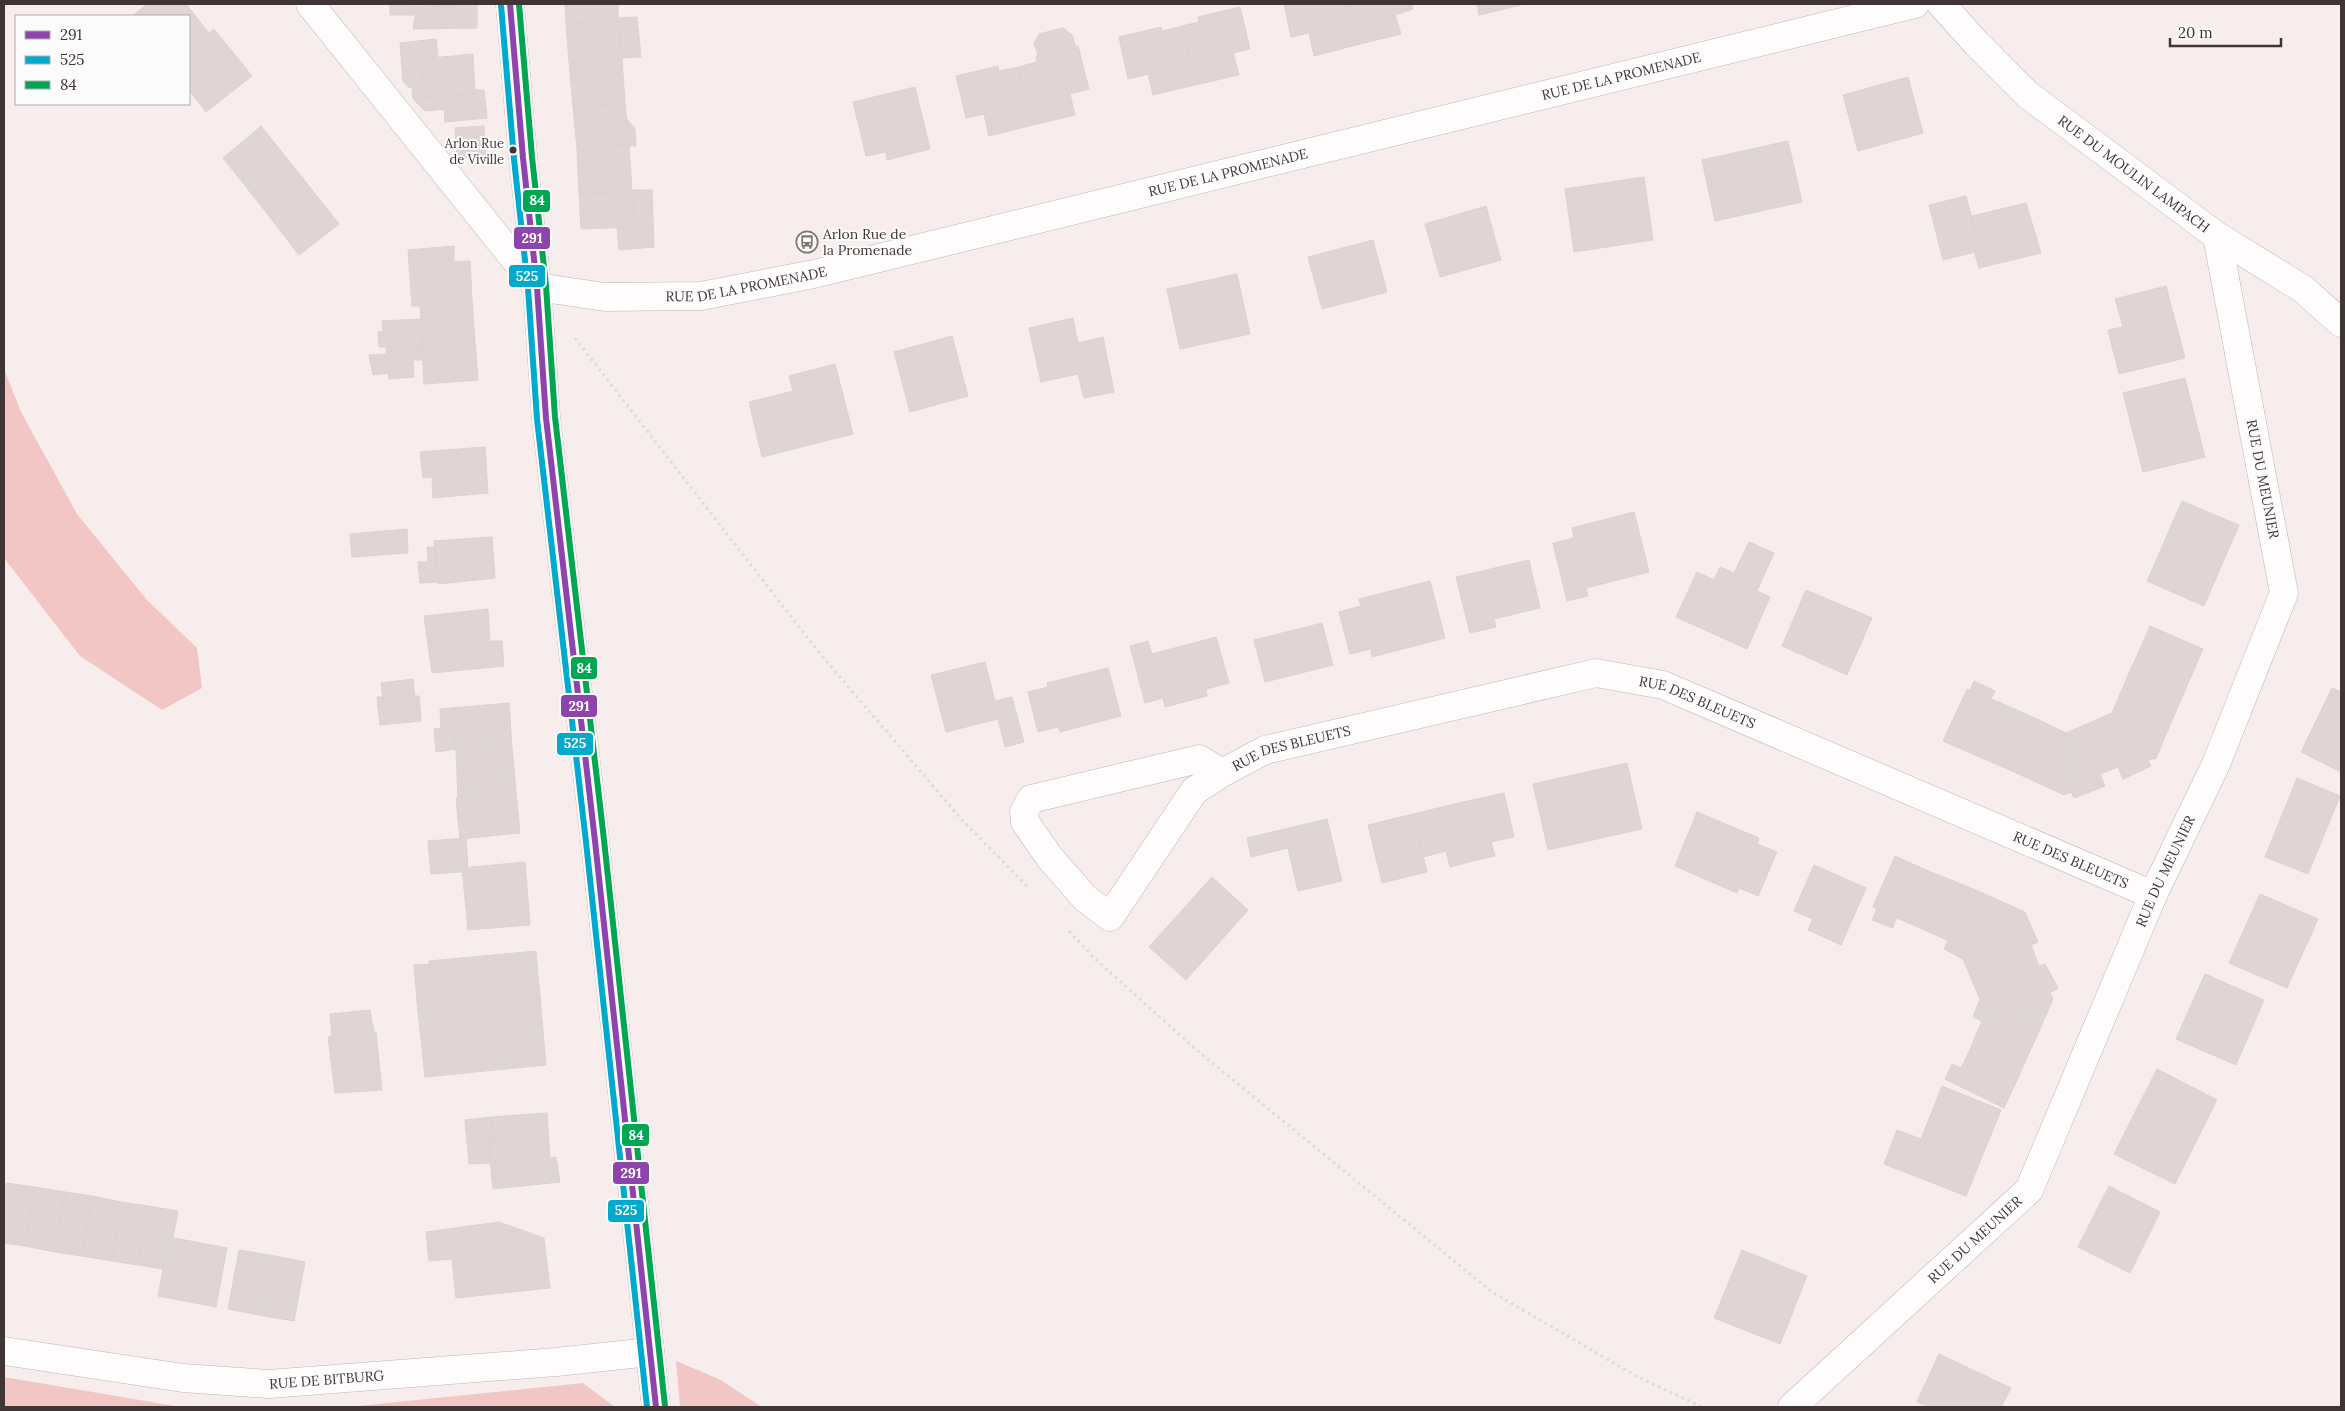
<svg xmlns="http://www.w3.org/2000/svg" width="2345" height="1411" viewBox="0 0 2345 1411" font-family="Lora,serif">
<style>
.green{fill:#f2c6c5}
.building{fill:#e0d5d5;stroke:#dcd2d2}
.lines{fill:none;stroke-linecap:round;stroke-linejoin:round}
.street-casing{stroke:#beb4b4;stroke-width:29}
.path{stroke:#dedada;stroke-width:3;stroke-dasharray:2.5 4;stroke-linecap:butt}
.street{stroke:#fefcfc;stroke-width:28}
.bus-1-casing{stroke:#fbfbfb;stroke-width:10}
.bus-2-casing{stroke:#fbfbfb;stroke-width:10}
.bus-3-casing{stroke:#fbfbfb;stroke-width:10}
.bus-1{stroke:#8e44ad;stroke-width:6}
.bus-2{stroke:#00a9ce;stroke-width:6}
.bus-3{stroke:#00a651;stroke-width:6}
.bus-dot{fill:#403534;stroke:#fbfbfb;stroke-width:2}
.labels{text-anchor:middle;stroke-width:4;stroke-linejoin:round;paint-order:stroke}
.bus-label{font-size:13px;fill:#403534;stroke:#fbfbfb;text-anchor:end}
.street-label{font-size:14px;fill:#403534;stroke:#fbfbfb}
.poi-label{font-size:14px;fill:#403534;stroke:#fbfbfb;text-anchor:start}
.line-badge{stroke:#fbfbfb;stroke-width:2}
.badge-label{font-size:14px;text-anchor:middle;font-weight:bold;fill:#fff}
</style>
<rect width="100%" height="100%" fill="#f8eded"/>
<g class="green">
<polygon points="4,369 21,412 77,514 147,600 197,648 202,688 162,710 80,656 4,558"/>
<polygon points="676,1361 719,1379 762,1407 680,1407"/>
<polygon points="4,1377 181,1407 4,1407"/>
<polygon points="583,1383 615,1407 348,1407"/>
</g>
<g class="building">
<polygon points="147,4 186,4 208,32 189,49 189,16 132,16"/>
<polygon points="390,4 412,4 412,6 477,5 477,28 413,29 415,15 390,15"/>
<polygon points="565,4 618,4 618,21 566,24"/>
<polygon points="1284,4 1348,4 1356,45 1314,56 1309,33 1291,37"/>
<polygon points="1348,4 1412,4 1413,9 1395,15 1401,34 1356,45"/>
<polygon points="1477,4 1520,4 1521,5 1479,15"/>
<polygon points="1240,7 1250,49 1233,53 1239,75 1195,85 1182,26 1199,22 1198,17"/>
<polygon points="637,17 641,57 622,58 619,18"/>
<polygon points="618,21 622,59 569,62 566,24"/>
<polygon points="1182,26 1195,85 1153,95 1148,74 1128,79 1119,37 1161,27 1162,31"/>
<polygon points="1063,28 1072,35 1076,47 1038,55 1034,43 1039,34"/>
<polygon points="214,29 252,76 206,112 189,90 189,49"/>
<polygon points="436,39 438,57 422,59 425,97 475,94 475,90 484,90 487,118 445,122 444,109 425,111 413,99 412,87 408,87 403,81 400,43"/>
<polygon points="1078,46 1089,89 1070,94 1075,115 1033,125 1018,67 1037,62 1036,56"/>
<polygon points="473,54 475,94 425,97 422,59"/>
<polygon points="622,59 625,104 573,107 569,62"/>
<polygon points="998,66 999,71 1018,67 1033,125 989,136 984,114 966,118 956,76"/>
<polygon points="1908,77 1923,133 1858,151 1843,95"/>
<polygon points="915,87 930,149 887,160 886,152 866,156 853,102"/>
<polygon points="625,104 627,124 621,124 624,145 577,148 573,107"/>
<polygon points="627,119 635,129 636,146 624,145 621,124 627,124"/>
<polygon points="261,126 301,176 262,207 223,158"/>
<polygon points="484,126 486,157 457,158 455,128"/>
<polygon points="1788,141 1802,202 1715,221 1702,160"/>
<polygon points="624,145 629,146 632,192 579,194 577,148"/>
<polygon points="301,176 339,224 299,255 262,207"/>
<polygon points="1644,177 1653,240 1574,252 1565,189"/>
<polygon points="632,190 652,190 654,247 619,250 617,228 634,227"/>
<polygon points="632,192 634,227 581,229 579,194"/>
<polygon points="1966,196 1978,242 1972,244 1975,252 1943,260 1929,205"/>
<polygon points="2026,203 2041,253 1979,268 1972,244 1978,242 1972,216"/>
<polygon points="1486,206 1501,260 1440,277 1425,224"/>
<polygon points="1373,240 1387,292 1322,309 1308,257"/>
<polygon points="454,246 454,262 470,261 472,300 420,304 420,306 412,306 408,250"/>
<polygon points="1237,274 1250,334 1180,349 1167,289"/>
<polygon points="2166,286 2185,358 2119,374 2108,330 2123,327 2115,299"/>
<polygon points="472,300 475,341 423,345 420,304"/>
<polygon points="1073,318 1078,343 1103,337 1114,392 1084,398 1078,374 1041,382 1029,328"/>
<polygon points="421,319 423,345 379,347 378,332 383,331 382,321"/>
<polygon points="952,336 968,396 910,412 894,352"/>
<polygon points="475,341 478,380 424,384 422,345"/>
<polygon points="422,345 422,360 413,360 414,377 389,379 388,373 373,375 369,355 386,354 386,347"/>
<polygon points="835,364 853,434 762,457 749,402 793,391 789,376"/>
<polygon points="2185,378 2205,457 2143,472 2123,393"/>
<polygon points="485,447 488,493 433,498 432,477 423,478 420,452"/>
<polygon points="2182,501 2239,525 2204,606 2147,581"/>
<polygon points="1634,512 1649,572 1586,588 1588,596 1567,601 1553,543 1574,538 1572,528"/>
<polygon points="407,529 408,553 352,557 350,534"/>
<polygon points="492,537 495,578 438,584 434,541"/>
<polygon points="1749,542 1774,553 1757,591 1770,597 1747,649 1676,617 1697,572 1714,580 1720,567 1734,573"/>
<polygon points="427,547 434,547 438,582 420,583 418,562 428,562"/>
<polygon points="1529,560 1540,608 1494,619 1496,627 1470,633 1456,577"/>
<polygon points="1430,581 1445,638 1372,657 1371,649 1350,654 1339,612 1361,606 1359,599"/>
<polygon points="1806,590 1872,618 1847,675 1782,646"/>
<polygon points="488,609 490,641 502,641 504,666 432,673 424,616"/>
<polygon points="1322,623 1333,665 1265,682 1254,640"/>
<polygon points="2150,626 2203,649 2176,711 2123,687"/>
<polygon points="1216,637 1229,683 1206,689 1207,696 1165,707 1163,698 1145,703 1130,646 1148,641 1152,654"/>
<polygon points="985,662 995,701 1012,697 1024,742 1005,747 998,719 946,732 931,675"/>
<polygon points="1108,668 1121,716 1060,732 1058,727 1038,732 1028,692 1048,687 1047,683"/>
<polygon points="413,679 415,698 383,699 381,683"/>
<polygon points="1974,681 1995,691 1991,699 1999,702 1975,755 1943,741 1967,689 1970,690"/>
<polygon points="2123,687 2176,711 2156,758 2112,713"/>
<polygon points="2332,688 2341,692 2341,772 2301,752"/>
<polygon points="414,696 419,696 421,721 380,725 377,697 383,697 383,699 415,698"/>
<polygon points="1999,702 2035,718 2012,771 1975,755"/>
<polygon points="509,703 512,747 456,751 452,708"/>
<polygon points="452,708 456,749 436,752 434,729 441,728 440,709"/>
<polygon points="2112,713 2156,758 2148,760 2151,766 2123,779 2118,767 2100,774 2105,786 2074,798 2071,792 2064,795 2066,733"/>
<polygon points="2035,718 2066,733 2064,795 2012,771"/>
<polygon points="512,747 514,769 457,774 456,751"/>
<polygon points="1627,763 1642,829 1548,850 1533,784"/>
<polygon points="514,769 516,792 458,797 457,774"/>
<polygon points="2297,778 2340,796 2308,874 2265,857"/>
<polygon points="516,792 520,833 460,839 456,798"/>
<polygon points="1504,793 1514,837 1491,842 1495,856 1473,861 1459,803"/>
<polygon points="1459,803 1473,861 1450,867 1446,851 1423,857 1413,814"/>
<polygon points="1697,812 1759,838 1757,844 1777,852 1758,896 1739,888 1737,893 1675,866"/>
<polygon points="1413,814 1427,872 1382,883 1368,825"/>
<polygon points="1327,819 1342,881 1298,891 1288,848 1251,857 1247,838"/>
<polygon points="466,838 468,867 462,868 462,872 431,874 428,841"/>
<polygon points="1895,856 1926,870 1904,921 1896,918 1893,928 1872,920 1877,909 1873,907"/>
<polygon points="525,862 530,925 468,930 462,868"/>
<polygon points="1814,865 1866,888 1841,945 1808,930 1813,919 1794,911"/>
<polygon points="1926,870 1971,888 1949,941 1904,921"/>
<polygon points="1212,877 1248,910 1186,980 1149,947"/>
<polygon points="1971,888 2025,912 1963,959 1944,949"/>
<polygon points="2260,894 2318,919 2287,988 2229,963"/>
<polygon points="2025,912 2038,942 2031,945 2039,966 2045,964 2058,988 2050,993 2053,999 2047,1013 1982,1021 1973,1017 1980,999 1963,959"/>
<polygon points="536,951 546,1065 425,1077 417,1002 433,1001 429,961"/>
<polygon points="430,964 433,1001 417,1002 414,965"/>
<polygon points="2205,974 2264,1000 2236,1065 2176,1039"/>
<polygon points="370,1010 374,1032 376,1032 382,1090 335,1093 328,1037 332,1036 330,1014"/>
<polygon points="2047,1013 2018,1078 1968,1054 1982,1021"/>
<polygon points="1968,1054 2018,1078 2004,1108 1945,1079 1952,1064 1961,1068"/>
<polygon points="2157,1069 2217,1100 2175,1184 2114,1154"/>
<polygon points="1942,1086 2001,1110 1966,1196 1884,1164 1897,1130 1921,1139"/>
<polygon points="547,1113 550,1158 556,1157 560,1182 493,1189 488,1141 494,1141 491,1117"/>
<polygon points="491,1117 494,1141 488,1141 490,1163 469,1164 465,1120"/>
<polygon points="6,1183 35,1187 25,1246 4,1243 4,1199"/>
<polygon points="2109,1186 2160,1212 2130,1273 2078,1247"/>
<polygon points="35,1187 65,1192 55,1252 25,1246"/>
<polygon points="65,1192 92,1196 82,1256 55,1252"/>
<polygon points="92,1196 121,1202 112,1261 82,1256"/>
<polygon points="121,1202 148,1206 138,1265 112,1261"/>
<polygon points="148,1206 178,1211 173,1238 169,1237 163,1269 138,1265"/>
<polygon points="499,1222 544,1238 550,1288 456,1298 452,1259 429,1261 426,1232"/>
<polygon points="169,1237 227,1248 216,1307 158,1296"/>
<polygon points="239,1250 270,1255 259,1315 228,1309"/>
<polygon points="1742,1250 1807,1276 1780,1344 1714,1318"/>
<polygon points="270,1255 305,1262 294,1321 259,1315"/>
<polygon points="1939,1354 2011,1388 2001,1407 1929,1407 1917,1402"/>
</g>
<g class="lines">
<g class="street-casing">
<g id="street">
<polyline points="310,4 537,287"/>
<polyline points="510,4 523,158 537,287 546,418 595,841 656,1407"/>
<path id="s1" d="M1941,4l36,40 51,51 189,141 86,53 38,34"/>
<path id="s2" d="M537,287l68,10 96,-1 113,-22 1101,-270"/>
<path id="s3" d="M1222,773l-28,18 -84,126 -25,-19 -35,-40 -25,-36 -1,-10 7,-13 168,-40 23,14 43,-23 331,-77 67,12 490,210"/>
<path id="s4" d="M4,1351l179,27 86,6 287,-22 94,-10"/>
<path id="s5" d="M1792,1407l237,-217 124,-295 63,-131 68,-171 -67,-357"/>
</g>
</g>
<g class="path">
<polyline points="575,338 817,650 962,820 1027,886"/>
<polyline points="1069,931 1093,957 1199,1052 1492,1292 1638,1377 1702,1407"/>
</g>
<use href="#street" class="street"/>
<g class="bus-1-casing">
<polyline id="bus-1" points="510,4 523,158 537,287 546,418 595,841 656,1407"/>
</g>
<g class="bus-2-casing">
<polyline id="bus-2" points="501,5 514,159 528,288 537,419 586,842 647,1407"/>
</g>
<g class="bus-3-casing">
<polyline id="bus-3" points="519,4 532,157 546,286 555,417 604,840 665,1406"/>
</g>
<use href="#bus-1" class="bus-1"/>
<use href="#bus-2" class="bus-2"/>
<use href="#bus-3" class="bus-3"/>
</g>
<defs>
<g id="bus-ring" transform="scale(1.125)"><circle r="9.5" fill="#fbfbfb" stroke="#807575" stroke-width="1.5"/><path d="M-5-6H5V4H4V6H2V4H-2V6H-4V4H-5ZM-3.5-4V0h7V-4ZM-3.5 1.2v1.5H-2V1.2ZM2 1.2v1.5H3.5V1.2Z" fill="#807575"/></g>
</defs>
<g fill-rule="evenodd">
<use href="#bus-ring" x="807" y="242"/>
</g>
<circle class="bus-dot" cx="513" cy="150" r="4.5"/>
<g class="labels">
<g class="bus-label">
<text x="504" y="148">Arlon Rue<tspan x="504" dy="16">de Viville</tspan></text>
</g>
<g class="street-label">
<text dy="5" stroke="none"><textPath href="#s2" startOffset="1111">RUE DE LA PROMENADE</textPath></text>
<text dy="5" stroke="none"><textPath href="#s2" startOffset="706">RUE DE LA PROMENADE</textPath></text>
<text dy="5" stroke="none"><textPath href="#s1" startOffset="258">RUE DU MOULIN LAMPACH</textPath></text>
<text dy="5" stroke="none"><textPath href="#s2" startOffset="211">RUE DE LA PROMENADE</textPath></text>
<text transform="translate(2263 479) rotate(79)" y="5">RUE DU MEUNIER</text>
<text dy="5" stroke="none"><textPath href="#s3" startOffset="1032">RUE DES BLEUETS</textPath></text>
<text dy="5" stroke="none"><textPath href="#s3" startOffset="612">RUE DES BLEUETS</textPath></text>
<text dy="5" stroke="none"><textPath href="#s3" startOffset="1438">RUE DES BLEUETS</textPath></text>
<text dy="5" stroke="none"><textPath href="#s5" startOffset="668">RUE DU MEUNIER</textPath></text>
<text dy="5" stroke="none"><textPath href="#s5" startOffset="248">RUE DU MEUNIER</textPath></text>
<text dy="5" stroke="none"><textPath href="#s4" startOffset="325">RUE DE BITBURG</textPath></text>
</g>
<g class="poi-label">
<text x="823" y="239">Arlon Rue de<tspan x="823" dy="16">la Promenade</tspan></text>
</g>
</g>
<g class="line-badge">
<rect x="522" y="189" width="29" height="24" rx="5" fill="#00a651"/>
<rect x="513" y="226" width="38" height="24" rx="5" fill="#8e44ad"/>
<rect x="508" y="264" width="38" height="24" rx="5" fill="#00a9ce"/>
<rect x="570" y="656" width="28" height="24" rx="5" fill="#00a651"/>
<rect x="560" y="694" width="38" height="24" rx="5" fill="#8e44ad"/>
<rect x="556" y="732" width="38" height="24" rx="5" fill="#00a9ce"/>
<rect x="621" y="1123" width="29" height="24" rx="5" fill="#00a651"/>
<rect x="612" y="1161" width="38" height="24" rx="5" fill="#8e44ad"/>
<rect x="607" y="1199" width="38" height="24" rx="5" fill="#00a9ce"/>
</g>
<g class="badge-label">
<text x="537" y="205">84</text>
<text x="532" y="243">291</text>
<text x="527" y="281">525</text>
<text x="584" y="673">84</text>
<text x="579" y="711">291</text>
<text x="575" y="748">525</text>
<text x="636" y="1140">84</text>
<text x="631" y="1178">291</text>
<text x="626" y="1215">525</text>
</g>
<rect width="2345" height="1411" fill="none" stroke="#403534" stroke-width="10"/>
<rect x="15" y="15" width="175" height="90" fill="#fbfbfb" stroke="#b0acab"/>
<rect x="25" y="31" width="25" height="8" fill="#8e44ad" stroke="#b0acab"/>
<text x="60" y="40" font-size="15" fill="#403534">291</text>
<rect x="25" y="56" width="25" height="8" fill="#00a9ce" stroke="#b0acab"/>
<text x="60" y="65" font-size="15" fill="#403534">525</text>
<rect x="25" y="81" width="25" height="8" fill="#00a651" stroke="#b0acab"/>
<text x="60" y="90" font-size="15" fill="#403534">84</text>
<path d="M2170 38v8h111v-8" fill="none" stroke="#403534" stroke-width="2.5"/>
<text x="2178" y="38" font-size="15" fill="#403534" stroke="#fbfbfb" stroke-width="4" paint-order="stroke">20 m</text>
</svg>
